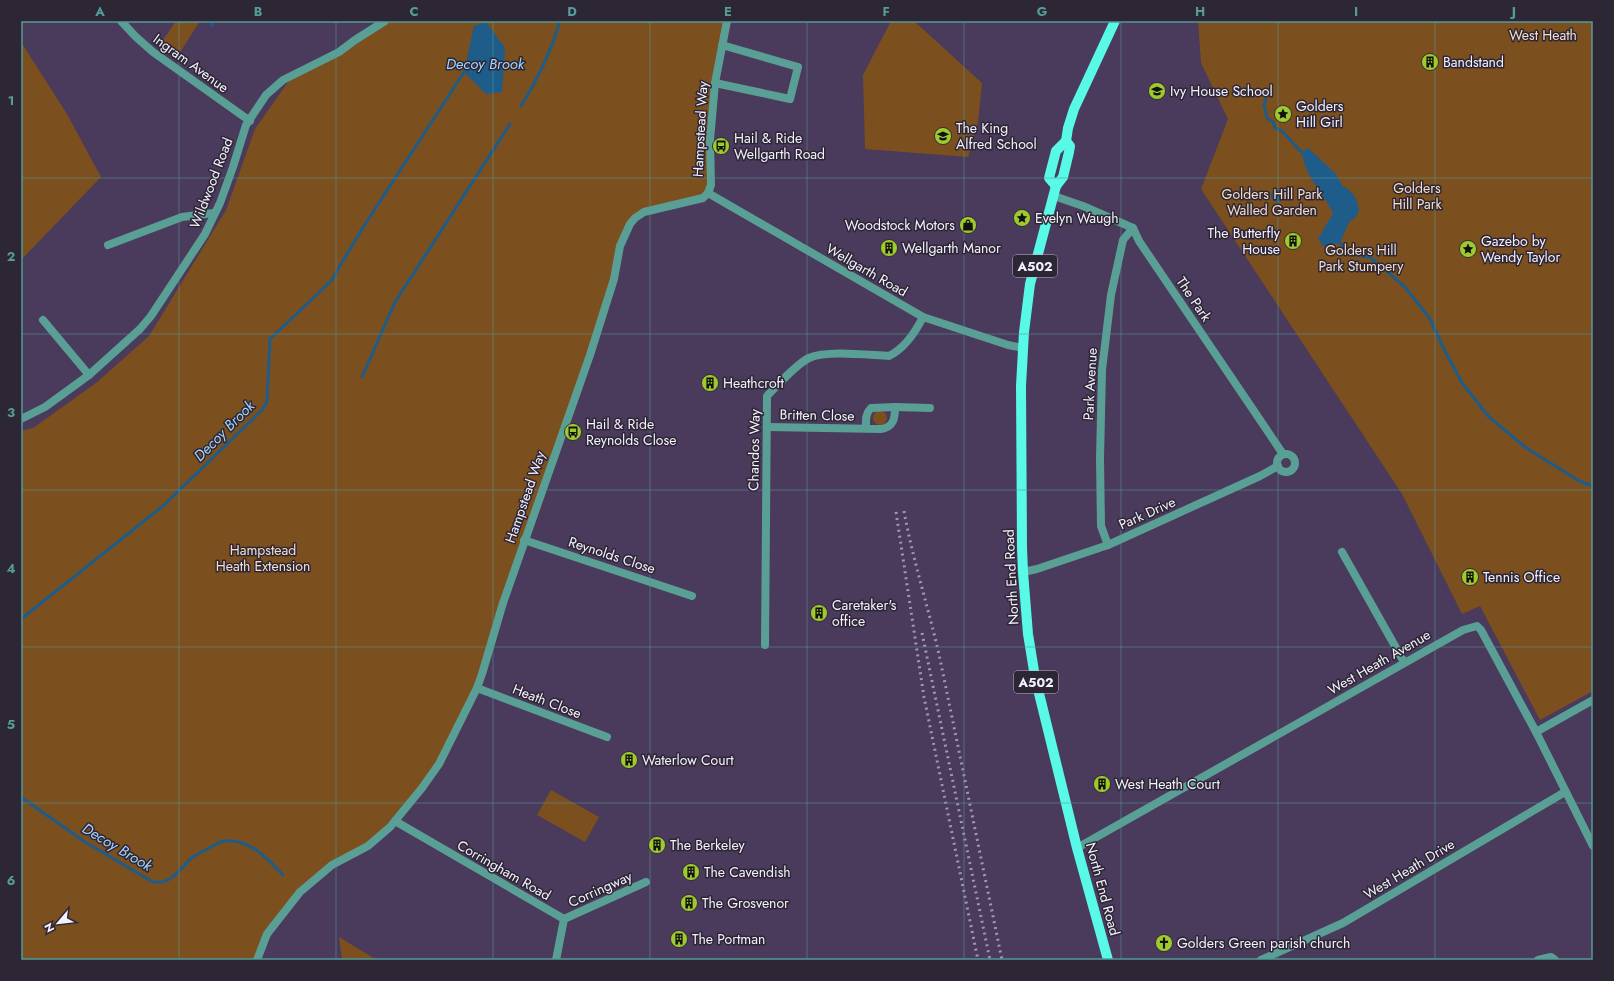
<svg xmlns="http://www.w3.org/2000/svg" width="1614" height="981" viewBox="0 0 1614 981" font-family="Jost,sans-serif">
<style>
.green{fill:#7c4f1f}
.water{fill:#1e5c89}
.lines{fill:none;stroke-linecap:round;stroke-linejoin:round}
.stream{stroke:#1e5c89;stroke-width:3}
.minor{stroke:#5a9f95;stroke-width:8}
.tertiary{stroke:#5a9f95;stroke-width:8}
.primary{stroke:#58f9e7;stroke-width:10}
.rail{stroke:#a197ae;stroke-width:3;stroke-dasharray:2 4;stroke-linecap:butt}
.grid{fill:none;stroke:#549b99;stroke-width:1;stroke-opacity:0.55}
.labels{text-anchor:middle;stroke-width:3;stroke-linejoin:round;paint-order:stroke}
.shield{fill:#2c2635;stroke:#b9b4c2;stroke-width:1}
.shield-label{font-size:13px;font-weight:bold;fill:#f6f1fe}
.park-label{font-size:14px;fill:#f5dec9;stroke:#2c2635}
.poi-label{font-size:14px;fill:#f6f1fe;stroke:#2c2635;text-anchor:start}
.street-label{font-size:14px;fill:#f6f1fe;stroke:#2c2635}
.water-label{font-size:15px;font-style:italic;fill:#a3d3fc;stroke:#2c2635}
.neatline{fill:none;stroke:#549b99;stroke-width:1.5}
.grid-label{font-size:13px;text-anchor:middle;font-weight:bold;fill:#549b99}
</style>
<rect width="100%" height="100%" fill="#4a3a5c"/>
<g class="green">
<polygon points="176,21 200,21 177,57 159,46"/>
<polygon points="390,21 729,21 722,45 708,193 644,212 630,224 614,279 477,688 439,764 368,846 332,865 287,908 257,960 21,960 21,431 33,428 96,383 149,336 226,210 255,129 288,82"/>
<polygon points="891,21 914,21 982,83 978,122 968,157 865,149 863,75"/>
<polygon points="1198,21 1593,21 1593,691 1540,720 1480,606 1462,614 1402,494 1201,189 1228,119 1201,63"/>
<polygon points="21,42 67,114 101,177 21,260"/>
<circle cx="880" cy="418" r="7"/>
<polygon points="551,790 599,817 585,842 537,815"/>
<polygon points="339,937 377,960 342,960"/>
</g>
<g class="water">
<polygon points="486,22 505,48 502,92 486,94 464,72 474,26"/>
<path d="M1308,148l27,25 7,12 8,6 6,7 3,13 -3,6 -7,5 -9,21 -8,1 -6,5 -8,-10 15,-26c-8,-17 -33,-43 -30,-62z"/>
<circle cx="1277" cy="196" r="6"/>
</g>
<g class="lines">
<g class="stream">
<polyline points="211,21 212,26"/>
<polyline points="1266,99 1264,105 1267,118 1273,122 1275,128 1282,131 1303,154"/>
<path d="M521,106c17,-27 30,-54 39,-85"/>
<polyline points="1340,243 1355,255 1370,257 1405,287 1430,319 1445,351 1462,383 1489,417 1525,447 1579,481 1593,486"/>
<polyline points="362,377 395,302 510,124"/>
<polyline points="21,619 163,506 263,409 267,401 270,339 331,281 362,229 464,72"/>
<path d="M21,797l64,45 68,40c19,3 28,-15 40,-25 4,-3 10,-5 14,-8 5,-2 11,-7 17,-8 25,-3 43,17 59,34"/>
</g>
<g class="minor">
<polyline points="121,21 136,37 153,52 250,121"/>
<polyline points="715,83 790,99 798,67 722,45"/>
<polyline points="708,193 923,317 1008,345 1023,348"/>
<polyline points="1054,196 1083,206 1133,228 1139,241 1283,454"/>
<polyline points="108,245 182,217 214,213"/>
<polyline points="43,320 89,375"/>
<polyline points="895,407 930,408"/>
<path d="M768,427l113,2c13,-2 14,-11 14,-22l-24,1c-6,6 -5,12 -5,20"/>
<circle cx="1286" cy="463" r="9"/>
<polyline points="524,540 692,596"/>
<polyline points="1108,545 1101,526 1100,459 1102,370 1111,295 1123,240 1133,228"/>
<polyline points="1342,552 1404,662"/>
<polyline points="1023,572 1037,569 1108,545 1260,476 1278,466"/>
<path d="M765,645l2,-249c11,-11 29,-32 42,-38 18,-8 58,-3 80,-2 16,-8 26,-23 34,-39"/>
<polyline points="477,688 607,737"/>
<polyline points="1536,732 1593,700"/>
<polyline points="395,821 564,919 556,960"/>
<polyline points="1077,848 1463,630 1477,626 1481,630 1536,732 1593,846"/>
<polyline points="564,919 646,882"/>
<polyline points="1261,960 1343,923 1565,792"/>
<polyline points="1538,960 1551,957 1555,960"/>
</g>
<g class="tertiary">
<polyline points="21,419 45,407 89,375 140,329 151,316 205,234 220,203 233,167 246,125 266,95 283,80 339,52 355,40 385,21"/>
<polyline points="257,960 267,934 300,892 332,865 368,846 390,827 422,788 439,764 477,688 482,674 503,603 590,355 614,279 620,246 630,224 635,218 644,212 703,198 708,193 711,185 710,140 715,83 727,21"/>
</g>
<g class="primary">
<polyline points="1066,141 1070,146 1069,152 1063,177 1056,186 1030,284 1024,332 1021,386 1022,547 1023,572 1028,634 1035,677 1077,848 1108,960"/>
<polyline points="1056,186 1049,178 1056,151 1066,141 1068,128 1074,109 1115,21"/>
</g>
<g class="rail">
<path d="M904,511c9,50 25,98 36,148l62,301"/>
<polyline points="896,512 924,697 978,960"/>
<polyline points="922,633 990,960"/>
</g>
</g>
<path class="grid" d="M179,21v939M336,21v939M493,21v939M650,21v939M807,21v939M964,21v939M1121,21v939M1278,21v939M1435,21v939M21,178h1572M21,334h1572M21,490h1572M21,647h1572M21,803h1572"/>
<defs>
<g id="building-disc" transform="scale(0.9)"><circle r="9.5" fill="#9fca2e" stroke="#2c2635"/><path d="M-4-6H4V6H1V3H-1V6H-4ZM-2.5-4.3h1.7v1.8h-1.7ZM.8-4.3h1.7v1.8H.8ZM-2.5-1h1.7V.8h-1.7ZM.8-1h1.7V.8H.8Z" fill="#111"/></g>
<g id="school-disc" transform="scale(0.9)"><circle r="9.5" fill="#9fca2e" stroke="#2c2635"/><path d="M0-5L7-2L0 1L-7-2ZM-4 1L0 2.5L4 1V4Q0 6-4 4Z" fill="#111"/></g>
<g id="sight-disc" transform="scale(0.9)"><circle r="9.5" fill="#9fca2e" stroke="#2c2635"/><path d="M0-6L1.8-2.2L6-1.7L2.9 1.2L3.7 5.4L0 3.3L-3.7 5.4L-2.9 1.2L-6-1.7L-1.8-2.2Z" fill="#111"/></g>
<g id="bus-disc" transform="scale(0.9)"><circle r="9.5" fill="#9fca2e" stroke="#2c2635"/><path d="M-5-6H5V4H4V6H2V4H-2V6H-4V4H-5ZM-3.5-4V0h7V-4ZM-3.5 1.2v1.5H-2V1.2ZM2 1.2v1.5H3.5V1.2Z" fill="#111"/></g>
<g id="shop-disc" transform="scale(0.9)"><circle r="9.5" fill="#9fca2e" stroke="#2c2635"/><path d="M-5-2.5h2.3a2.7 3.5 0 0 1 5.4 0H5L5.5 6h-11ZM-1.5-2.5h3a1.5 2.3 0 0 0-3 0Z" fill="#111"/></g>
<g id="church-disc" transform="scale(0.9)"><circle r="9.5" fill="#9fca2e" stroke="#2c2635"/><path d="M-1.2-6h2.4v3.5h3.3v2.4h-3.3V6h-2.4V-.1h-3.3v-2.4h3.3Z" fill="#111"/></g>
</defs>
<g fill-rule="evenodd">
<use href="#building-disc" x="1430" y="62"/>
<use href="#school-disc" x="1157" y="91"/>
<use href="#sight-disc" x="1283" y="114"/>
<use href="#school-disc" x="943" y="136"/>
<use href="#bus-disc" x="721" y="146"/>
<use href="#sight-disc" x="1022" y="218"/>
<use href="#shop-disc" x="968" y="225"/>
<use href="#building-disc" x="1293" y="241"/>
<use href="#building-disc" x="889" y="248"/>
<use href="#sight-disc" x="1468" y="249"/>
<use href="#building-disc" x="710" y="383"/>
<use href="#bus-disc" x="573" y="432"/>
<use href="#building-disc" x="1470" y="577"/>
<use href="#building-disc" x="819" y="613"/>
<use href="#building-disc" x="629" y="760"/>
<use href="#building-disc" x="1102" y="784"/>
<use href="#building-disc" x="657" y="845"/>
<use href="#building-disc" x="691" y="872"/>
<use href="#building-disc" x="689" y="903"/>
<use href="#building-disc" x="679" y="939"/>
<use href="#church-disc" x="1164" y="943"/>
</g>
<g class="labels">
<g class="shield">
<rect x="1013" y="255" width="44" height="22" rx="3"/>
<rect x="1014" y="671" width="44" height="22" rx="3"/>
</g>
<g class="shield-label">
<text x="1035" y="271">A502</text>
<text x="1036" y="687">A502</text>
</g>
<g class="park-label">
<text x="1543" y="40">West Heath</text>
<text x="1417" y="193">Golders<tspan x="1417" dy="16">Hill Park</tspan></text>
<text x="1272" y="199">Golders Hill Park<tspan x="1272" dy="16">Walled Garden</tspan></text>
<text x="1361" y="255">Golders Hill<tspan x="1361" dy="16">Park Stumpery</tspan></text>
<text x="263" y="555">Hampstead<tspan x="263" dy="16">Heath Extension</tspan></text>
</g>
<g class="poi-label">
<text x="1443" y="67">Bandstand</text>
<text x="1170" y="96">Ivy House School</text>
<text x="1296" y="111">Golders<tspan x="1296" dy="16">Hill Girl</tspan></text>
<text x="956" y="133">The King<tspan x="956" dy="16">Alfred School</tspan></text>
<text x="734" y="143">Hail &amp; Ride<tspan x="734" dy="16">Wellgarth Road</tspan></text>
<text x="1035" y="223">Evelyn Waugh</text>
<text x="955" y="230" text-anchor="end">Woodstock Motors</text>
<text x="1280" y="238" text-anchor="end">The Butterfly<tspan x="1280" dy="16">House</tspan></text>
<text x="1481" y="246">Gazebo by<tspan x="1481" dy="16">Wendy Taylor</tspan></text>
<text x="902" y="253">Wellgarth Manor</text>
<text x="723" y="388">Heathcroft</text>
<text x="586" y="429">Hail &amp; Ride<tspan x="586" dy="16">Reynolds Close</tspan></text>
<text x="1483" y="582">Tennis Office</text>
<text x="832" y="610">Caretaker's<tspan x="832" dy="16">office</tspan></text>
<text x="642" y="765">Waterlow Court</text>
<text x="1115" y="789">West Heath Court</text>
<text x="670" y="850">The Berkeley</text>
<text x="704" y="877">The Cavendish</text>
<text x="702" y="908">The Grosvenor</text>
<text x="692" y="944">The Portman</text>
<text x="1177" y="948">Golders Green parish church</text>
</g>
<g class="street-label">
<text transform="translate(191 63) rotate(36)" y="5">Ingram Avenue</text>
<text transform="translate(700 129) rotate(-87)" y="5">Hampstead Way</text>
<text transform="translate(211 183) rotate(-69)" y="5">Wildwood Road</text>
<text transform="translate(867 270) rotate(30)" y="5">Wellgarth Road</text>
<text transform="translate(1194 299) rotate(56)" y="5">The Park</text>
<text transform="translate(1090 384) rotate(-87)" y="5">Park Avenue</text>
<text transform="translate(817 415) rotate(1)" y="5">Britten Close</text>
<text transform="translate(754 450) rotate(-89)" y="5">Chandos Way</text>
<text transform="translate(525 497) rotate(-71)" y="5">Hampstead Way</text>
<text transform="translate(1147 513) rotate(-24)" y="5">Park Drive</text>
<text transform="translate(612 555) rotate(18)" y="5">Reynolds Close</text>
<text transform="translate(1011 577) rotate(-93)" y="5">North End Road</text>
<text transform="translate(1379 662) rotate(-30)" y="5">West Heath Avenue</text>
<text transform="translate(547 701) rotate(21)" y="5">Heath Close</text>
<text transform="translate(1409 869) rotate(-31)" y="5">West Heath Drive</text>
<text transform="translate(504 870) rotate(30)" y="5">Corringham Road</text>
<text transform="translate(600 889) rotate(-24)" y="5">Corringway</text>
<text transform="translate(1103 889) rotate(75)" y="5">North End Road</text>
</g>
<g class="water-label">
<text x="485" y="69">Decoy Brook</text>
<text transform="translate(224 431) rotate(-45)" y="5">Decoy Brook</text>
<text transform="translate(117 847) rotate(31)" y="5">Decoy Brook</text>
</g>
</g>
<rect width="1614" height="981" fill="none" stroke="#2c2635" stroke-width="44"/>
<g transform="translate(58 923) rotate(242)" stroke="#2c2635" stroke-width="3" paint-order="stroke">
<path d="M0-3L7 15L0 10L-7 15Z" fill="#f6f1fe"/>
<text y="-6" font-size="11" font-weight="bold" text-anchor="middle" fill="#f6f1fe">N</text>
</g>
<rect x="22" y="22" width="1570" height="937" class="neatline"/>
<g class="grid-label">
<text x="100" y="16">A</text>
<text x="258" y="16">B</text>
<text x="414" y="16">C</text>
<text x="572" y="16">D</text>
<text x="728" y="16">E</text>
<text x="886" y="16">F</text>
<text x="1042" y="16">G</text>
<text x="1200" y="16">H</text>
<text x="1356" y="16">I</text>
<text x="1514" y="16">J</text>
<text x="11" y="105">1</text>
<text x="11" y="261">2</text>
<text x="11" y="417">3</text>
<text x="11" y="573">4</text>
<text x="11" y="729">5</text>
<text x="11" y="885">6</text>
</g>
</svg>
